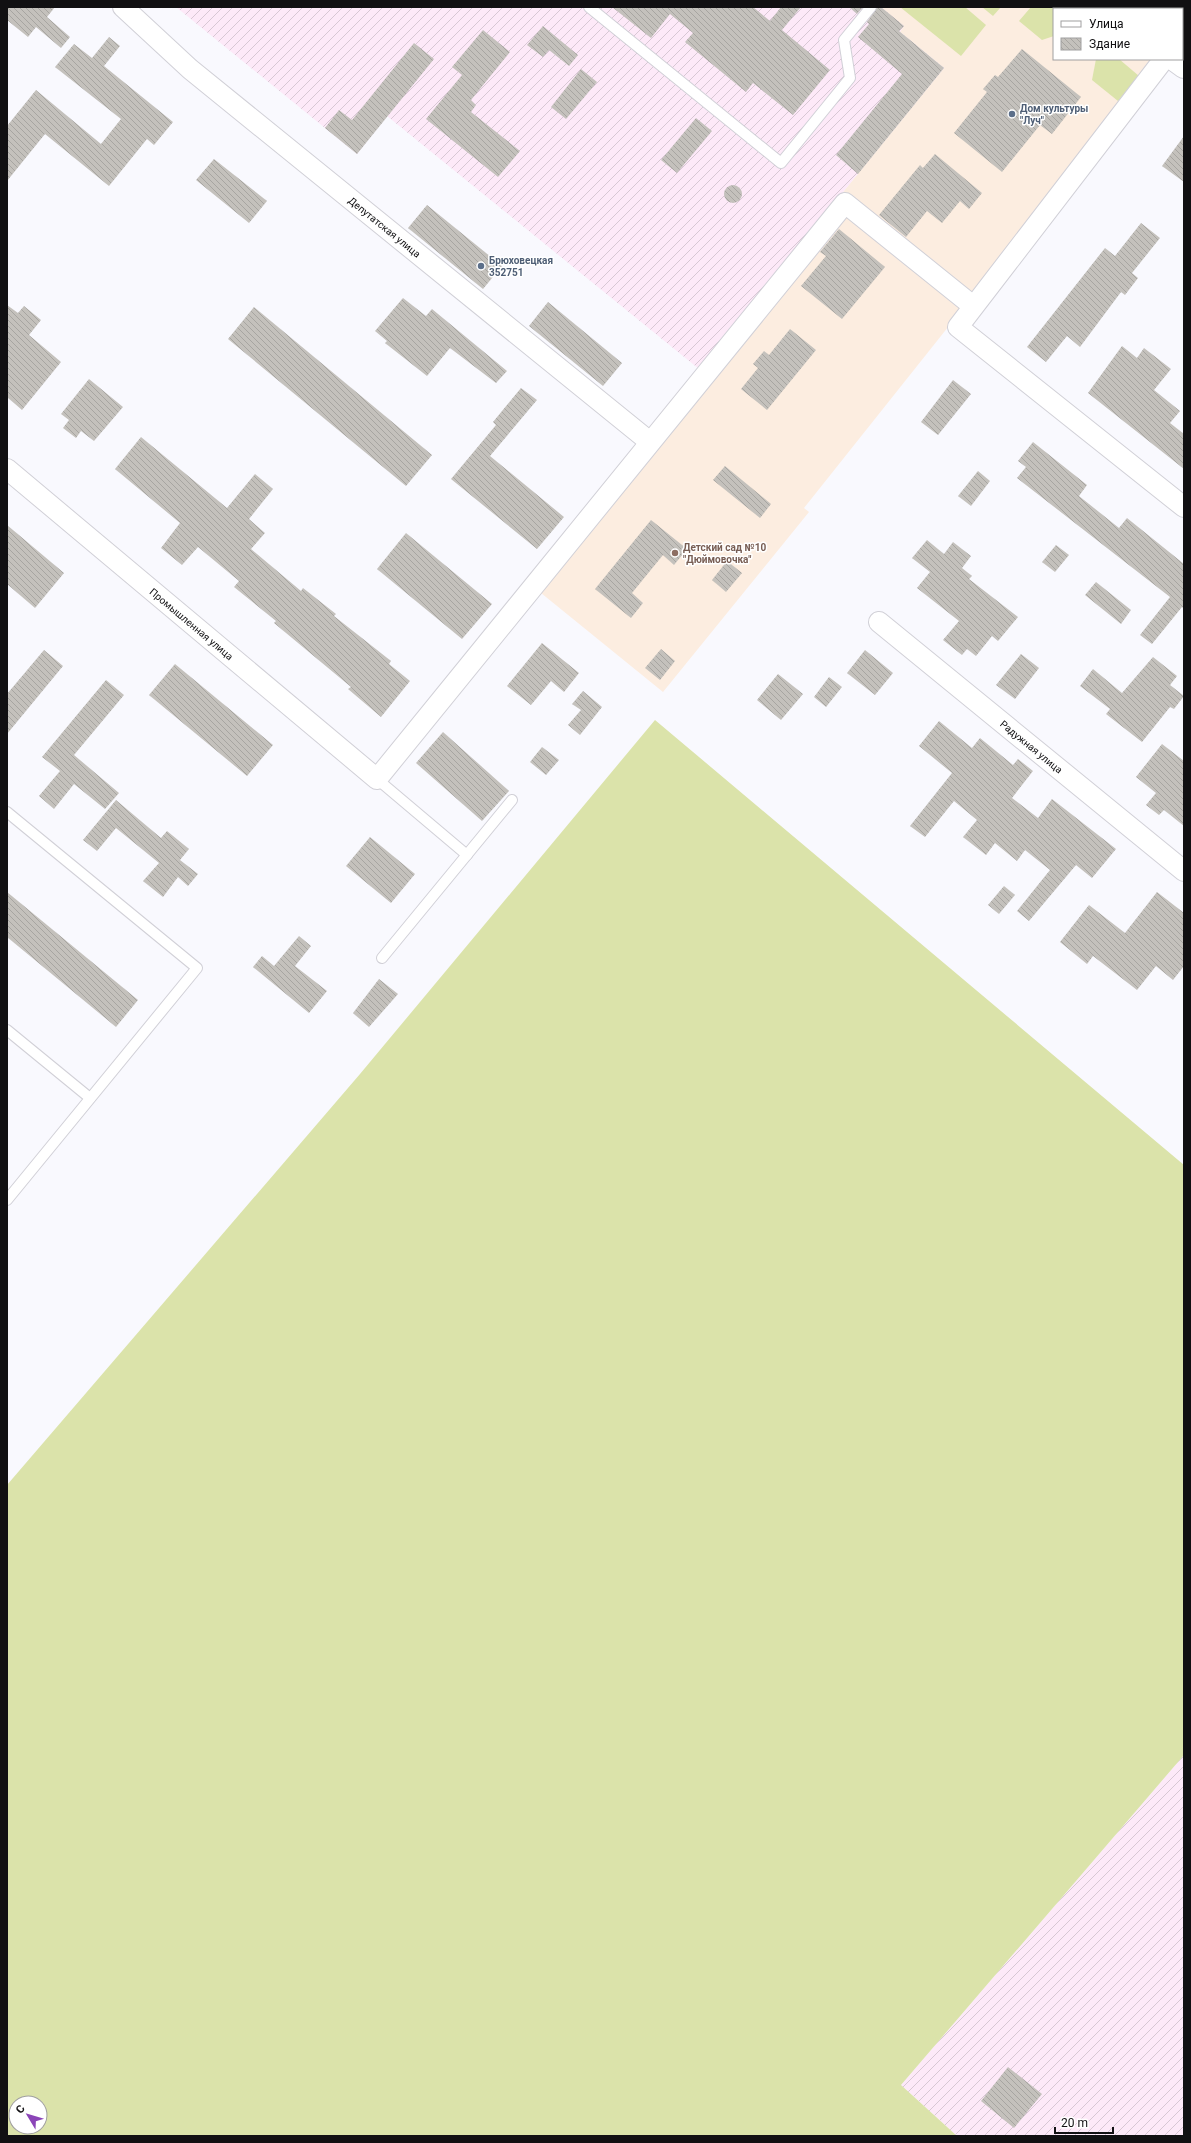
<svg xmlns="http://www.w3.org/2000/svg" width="1191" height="2143" viewBox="0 0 1191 2143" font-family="Roboto,sans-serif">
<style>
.commercial{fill:#fcede0}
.industrial{fill:url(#industrial-furrows)}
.grass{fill:#dbe3aa;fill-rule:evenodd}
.forest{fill:url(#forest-firs)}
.building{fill:url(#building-back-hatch)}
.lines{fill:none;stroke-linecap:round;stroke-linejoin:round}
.lane-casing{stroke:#d1d0d7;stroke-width:12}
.street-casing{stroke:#d1d0d7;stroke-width:22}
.secondary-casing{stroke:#d1d0d7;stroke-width:24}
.lane{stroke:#fff;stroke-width:10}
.street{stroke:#fff;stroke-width:20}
.secondary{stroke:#fff;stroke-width:22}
.service-dot{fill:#5c6f8a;stroke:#fff;stroke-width:1.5}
.education-dot{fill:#8d6e63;stroke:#fff;stroke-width:1.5}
.labels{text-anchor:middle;stroke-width:3;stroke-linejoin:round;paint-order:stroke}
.service-label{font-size:10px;font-weight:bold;fill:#4e5e75;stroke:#fff;text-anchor:start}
.street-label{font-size:10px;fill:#111012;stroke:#fff}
.education-label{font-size:10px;font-weight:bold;fill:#785e54;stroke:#fff;text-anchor:start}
</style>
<defs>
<pattern id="industrial-furrows" width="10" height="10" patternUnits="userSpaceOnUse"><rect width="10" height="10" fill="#fde9f8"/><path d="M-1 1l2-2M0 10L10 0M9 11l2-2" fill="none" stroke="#d8c7d4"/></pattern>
<pattern id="forest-firs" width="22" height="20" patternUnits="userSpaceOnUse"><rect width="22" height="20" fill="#dbe3aa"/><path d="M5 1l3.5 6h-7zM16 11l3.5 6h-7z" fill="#bbc291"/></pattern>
<pattern id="building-back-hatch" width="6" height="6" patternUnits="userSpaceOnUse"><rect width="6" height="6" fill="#c4c1bc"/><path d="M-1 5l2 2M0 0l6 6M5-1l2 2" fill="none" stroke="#a7a5a1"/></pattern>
</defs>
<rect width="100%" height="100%" fill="#f9f9fe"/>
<polygon class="commercial" points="882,7 1091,7 1094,9 1054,9 1054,59 1156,59 972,297 804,508 809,512 663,692 541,593 713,381 699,369 944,68 899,31"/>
<g class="industrial">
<polygon points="176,7 881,7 904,26 900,32 944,68 699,369 387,116 357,154"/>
<polygon points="1184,1755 1184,2136 957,2136 901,2085"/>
</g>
<g class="grass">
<polygon points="900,7 965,7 986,25 961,56"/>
<polygon points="982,7 1001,7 993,16"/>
<polygon points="1031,7 1055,7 1057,9 1054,9 1054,36 1042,40 1019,21"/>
<polygon points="1096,59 1119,59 1139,76 1118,101 1092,80"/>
<path d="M655,720l529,445v590l-283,330 56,51h-950v-651l353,-411zM16,2103h24v24h-24z"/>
</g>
<polygon class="forest" points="1133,7 1184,7 1184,45 1182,44 1182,9 1136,9"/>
<g class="building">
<polygon points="7,7 55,7 47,17 70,37 61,48 36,27 28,37 7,20"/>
<polygon points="612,7 753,7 770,21 781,7 801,7 782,30 830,70 793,115 753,83 746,92 685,42 693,33 670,14 651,38"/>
<polygon points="849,7 863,7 857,14"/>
<polygon points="877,7 881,7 904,26 899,31 944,68 858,174 836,155 902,74 858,37 869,24 867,22"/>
<polygon points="543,26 578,55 569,66 549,50 543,57 527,45"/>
<polygon points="483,30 510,52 471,100 476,105 471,112 520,151 498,177 426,119 462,75 452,67"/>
<polygon points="109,37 120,46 104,66 173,122 154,145 147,139 109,186 45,134 7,181 7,126 36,90 101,144 121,119 55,67 74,44 92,58"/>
<polygon points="414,43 434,59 357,154 325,128 339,110 352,120"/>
<polygon points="1022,49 1081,97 1052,134 1040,125 1002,172 954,133 987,92 983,89 995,75 998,77"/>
<polygon points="581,69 597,82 566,119 551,107"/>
<polygon points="696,118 712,131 677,173 661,160"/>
<polygon points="1184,136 1184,182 1162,166"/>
<polygon points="935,154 982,193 969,209 960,201 942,223 927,211 906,237 879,215 920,165 923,168"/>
<polygon points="214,159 267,201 249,223 196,180"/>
<circle cx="733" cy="194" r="9"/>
<polygon points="427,205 502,266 483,289 408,228"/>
<polygon points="1141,223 1160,238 1132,273 1138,278 1125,295 1121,292 1080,347 1067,336 1046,362 1027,347 1105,248 1115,256"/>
<polygon points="839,229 885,267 842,319 801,286 826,256 820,252"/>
<polygon points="403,298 426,316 432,309 507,371 496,383 450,348 427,376 385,343 387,341 375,331"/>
<polygon points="548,302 622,363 603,386 529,326"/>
<polygon points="7,305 18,313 24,306 41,320 29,335 61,362 22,410 7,397"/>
<polygon points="254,307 432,455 406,486 228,339"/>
<polygon points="790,329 816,350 767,410 741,389 758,368 753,364 764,351 769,355"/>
<polygon points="1122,346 1137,358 1144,348 1171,369 1154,390 1180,411 1170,423 1184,434 1184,469 1088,393"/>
<polygon points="89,379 123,407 94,441 81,431 76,438 63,428 69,420 61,414"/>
<polygon points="953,380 971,394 938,435 921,422"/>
<polygon points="521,388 537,400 490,456 564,517 537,549 451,479 496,425 493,422"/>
<polygon points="141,437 227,508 255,474 273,489 249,519 265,533 251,549 301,591 303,588 336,614 334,616 391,661 389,664 410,681 381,717 348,689 351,687 274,623 276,621 234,587 239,581 198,547 182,565 161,548 180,523 115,469"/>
<polygon points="1033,442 1087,485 1079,496 1119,528 1127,518 1184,564 1184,609 1182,607 1152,644 1140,635 1170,597 1017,478 1026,467 1018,461"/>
<polygon points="725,466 771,504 760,518 713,480"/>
<polygon points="978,471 990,481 971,506 958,496"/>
<polygon points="651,520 687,549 674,565 663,555 632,593 643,603 631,618 595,589"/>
<polygon points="7,525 64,573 35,608 7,584"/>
<polygon points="406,533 492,604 462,639 377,569"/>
<polygon points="927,540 944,554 953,542 971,556 962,568 972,576 969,579 1018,617 998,641 992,636 976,656 967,649 962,655 943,640 959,621 917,588 930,572 912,558"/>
<polygon points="1056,545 1069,555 1055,572 1042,562"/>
<polygon points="727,561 742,573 726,592 712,580"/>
<polygon points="1096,582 1131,610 1121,624 1085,595"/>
<polygon points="542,643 579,673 564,692 551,681 531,705 507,686"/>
<polygon points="661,649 675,661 660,680 645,668"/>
<polygon points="44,650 63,666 7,734 7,694"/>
<polygon points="865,650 893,673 875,695 847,673"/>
<polygon points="1021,654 1039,668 1015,699 996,685"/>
<polygon points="1153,657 1177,676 1170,685 1184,696 1174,709 1170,707 1142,742 1106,714 1110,709 1080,686 1093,669 1122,693"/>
<polygon points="175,664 273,745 247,776 149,695"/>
<polygon points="778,674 803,694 781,720 757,700"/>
<polygon points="829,677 842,687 826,707 814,697"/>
<polygon points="106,680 124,695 74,755 119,793 105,809 74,784 54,809 39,796 60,771 42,757"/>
<polygon points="583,691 602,707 580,735 568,725 581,710 572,704"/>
<polygon points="939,721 972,748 980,738 1013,765 1018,759 1033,771 1012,798 1038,818 1052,799 1116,849 1092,878 1076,865 1029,921 1017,911 1050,870 1025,850 1017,861 995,843 986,855 963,837 977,820 954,801 925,837 910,826 952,773 919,746"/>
<polygon points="443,732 509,791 482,821 416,763"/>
<polygon points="1162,744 1184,761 1184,826 1164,810 1159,815 1146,805 1156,793 1136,777"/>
<polygon points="542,747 559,760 546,775 530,762"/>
<polygon points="116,800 161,838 167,831 189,849 180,860 198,874 188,886 178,877 163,897 143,881 159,863 116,828 97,851 83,840"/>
<polygon points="370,837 415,874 391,903 346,866"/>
<polygon points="1004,886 1015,895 999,914 988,905"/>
<polygon points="7,892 138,1000 116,1027 7,937"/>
<polygon points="1157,892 1184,913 1184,966 1173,980 1156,966 1137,990 1093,956 1087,964 1060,942 1089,905 1125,933"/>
<polygon points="299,936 311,946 295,966 327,991 309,1013 253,967 262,956 274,966"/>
<polygon points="379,979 398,994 369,1027 353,1013"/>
<polygon points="1008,2067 1042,2094 1014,2128 981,2101"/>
</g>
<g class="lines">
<g class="lane-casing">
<g id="lane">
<polyline points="589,7 781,163 850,78 844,40 871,7"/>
<polyline points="377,779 467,855"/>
<polyline points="7,812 197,968 7,1200"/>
<polyline points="382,958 512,800"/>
<polyline points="7,1030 90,1098"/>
</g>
</g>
<g class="street-casing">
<g id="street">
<path id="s1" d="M123,7l67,62 460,373"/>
<polyline points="1164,59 958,327 1184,507"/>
<path id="s2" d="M7,469l370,310 468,-576 128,103"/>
<path id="s3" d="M879,622l305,249"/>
</g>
</g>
<g class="secondary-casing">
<g id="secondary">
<polyline points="1105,7 1107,9"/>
<polyline points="1173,59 1184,67"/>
</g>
</g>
<use href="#lane" class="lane"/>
<use href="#street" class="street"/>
<use href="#secondary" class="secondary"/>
</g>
<g class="service-dot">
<circle cx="1012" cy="114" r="4"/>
<circle cx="481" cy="266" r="4"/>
</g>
<circle class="education-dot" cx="675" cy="553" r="4"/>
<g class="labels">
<g class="service-label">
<text x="1020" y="112">Дом культуры<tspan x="1020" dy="12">"Луч"</tspan></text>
<text x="489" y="264">Брюховецкая<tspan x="489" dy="12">352751</tspan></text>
</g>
<g class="street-label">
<text dy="4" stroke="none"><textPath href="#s1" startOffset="342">Депутатская улица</textPath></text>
<text dy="4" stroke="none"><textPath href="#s2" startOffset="241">Промышленная улица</textPath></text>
<text dy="4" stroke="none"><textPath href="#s3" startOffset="197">Радужная улица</textPath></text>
</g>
<g class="education-label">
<text x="683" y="551">Детский сад №10<tspan x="683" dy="12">"Дюймовочка"</tspan></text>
</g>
</g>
<rect width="1191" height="2143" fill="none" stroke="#111012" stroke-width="16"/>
<rect x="1053" y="8" width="130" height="52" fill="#ffffff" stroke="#a09fa0"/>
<rect x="1061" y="21" width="20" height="6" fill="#ffffff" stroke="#a09fa0"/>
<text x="1089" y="28" font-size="12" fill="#111012">Улица</text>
<rect x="1061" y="38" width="20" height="12" fill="url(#building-back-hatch)" stroke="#a09fa0"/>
<text x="1089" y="48" font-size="12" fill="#111012">Здание</text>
<g transform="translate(28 2115) rotate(308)"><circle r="19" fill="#ffffff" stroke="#a09fa0"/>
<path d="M0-3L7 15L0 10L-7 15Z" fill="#8b45b8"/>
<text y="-6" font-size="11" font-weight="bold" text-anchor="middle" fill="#111012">С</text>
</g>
<path d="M1055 2127v6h58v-6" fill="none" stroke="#111012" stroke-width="2"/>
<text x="1061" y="2127" font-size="12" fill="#111012" stroke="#ffffff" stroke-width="3" paint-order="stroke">20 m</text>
</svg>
